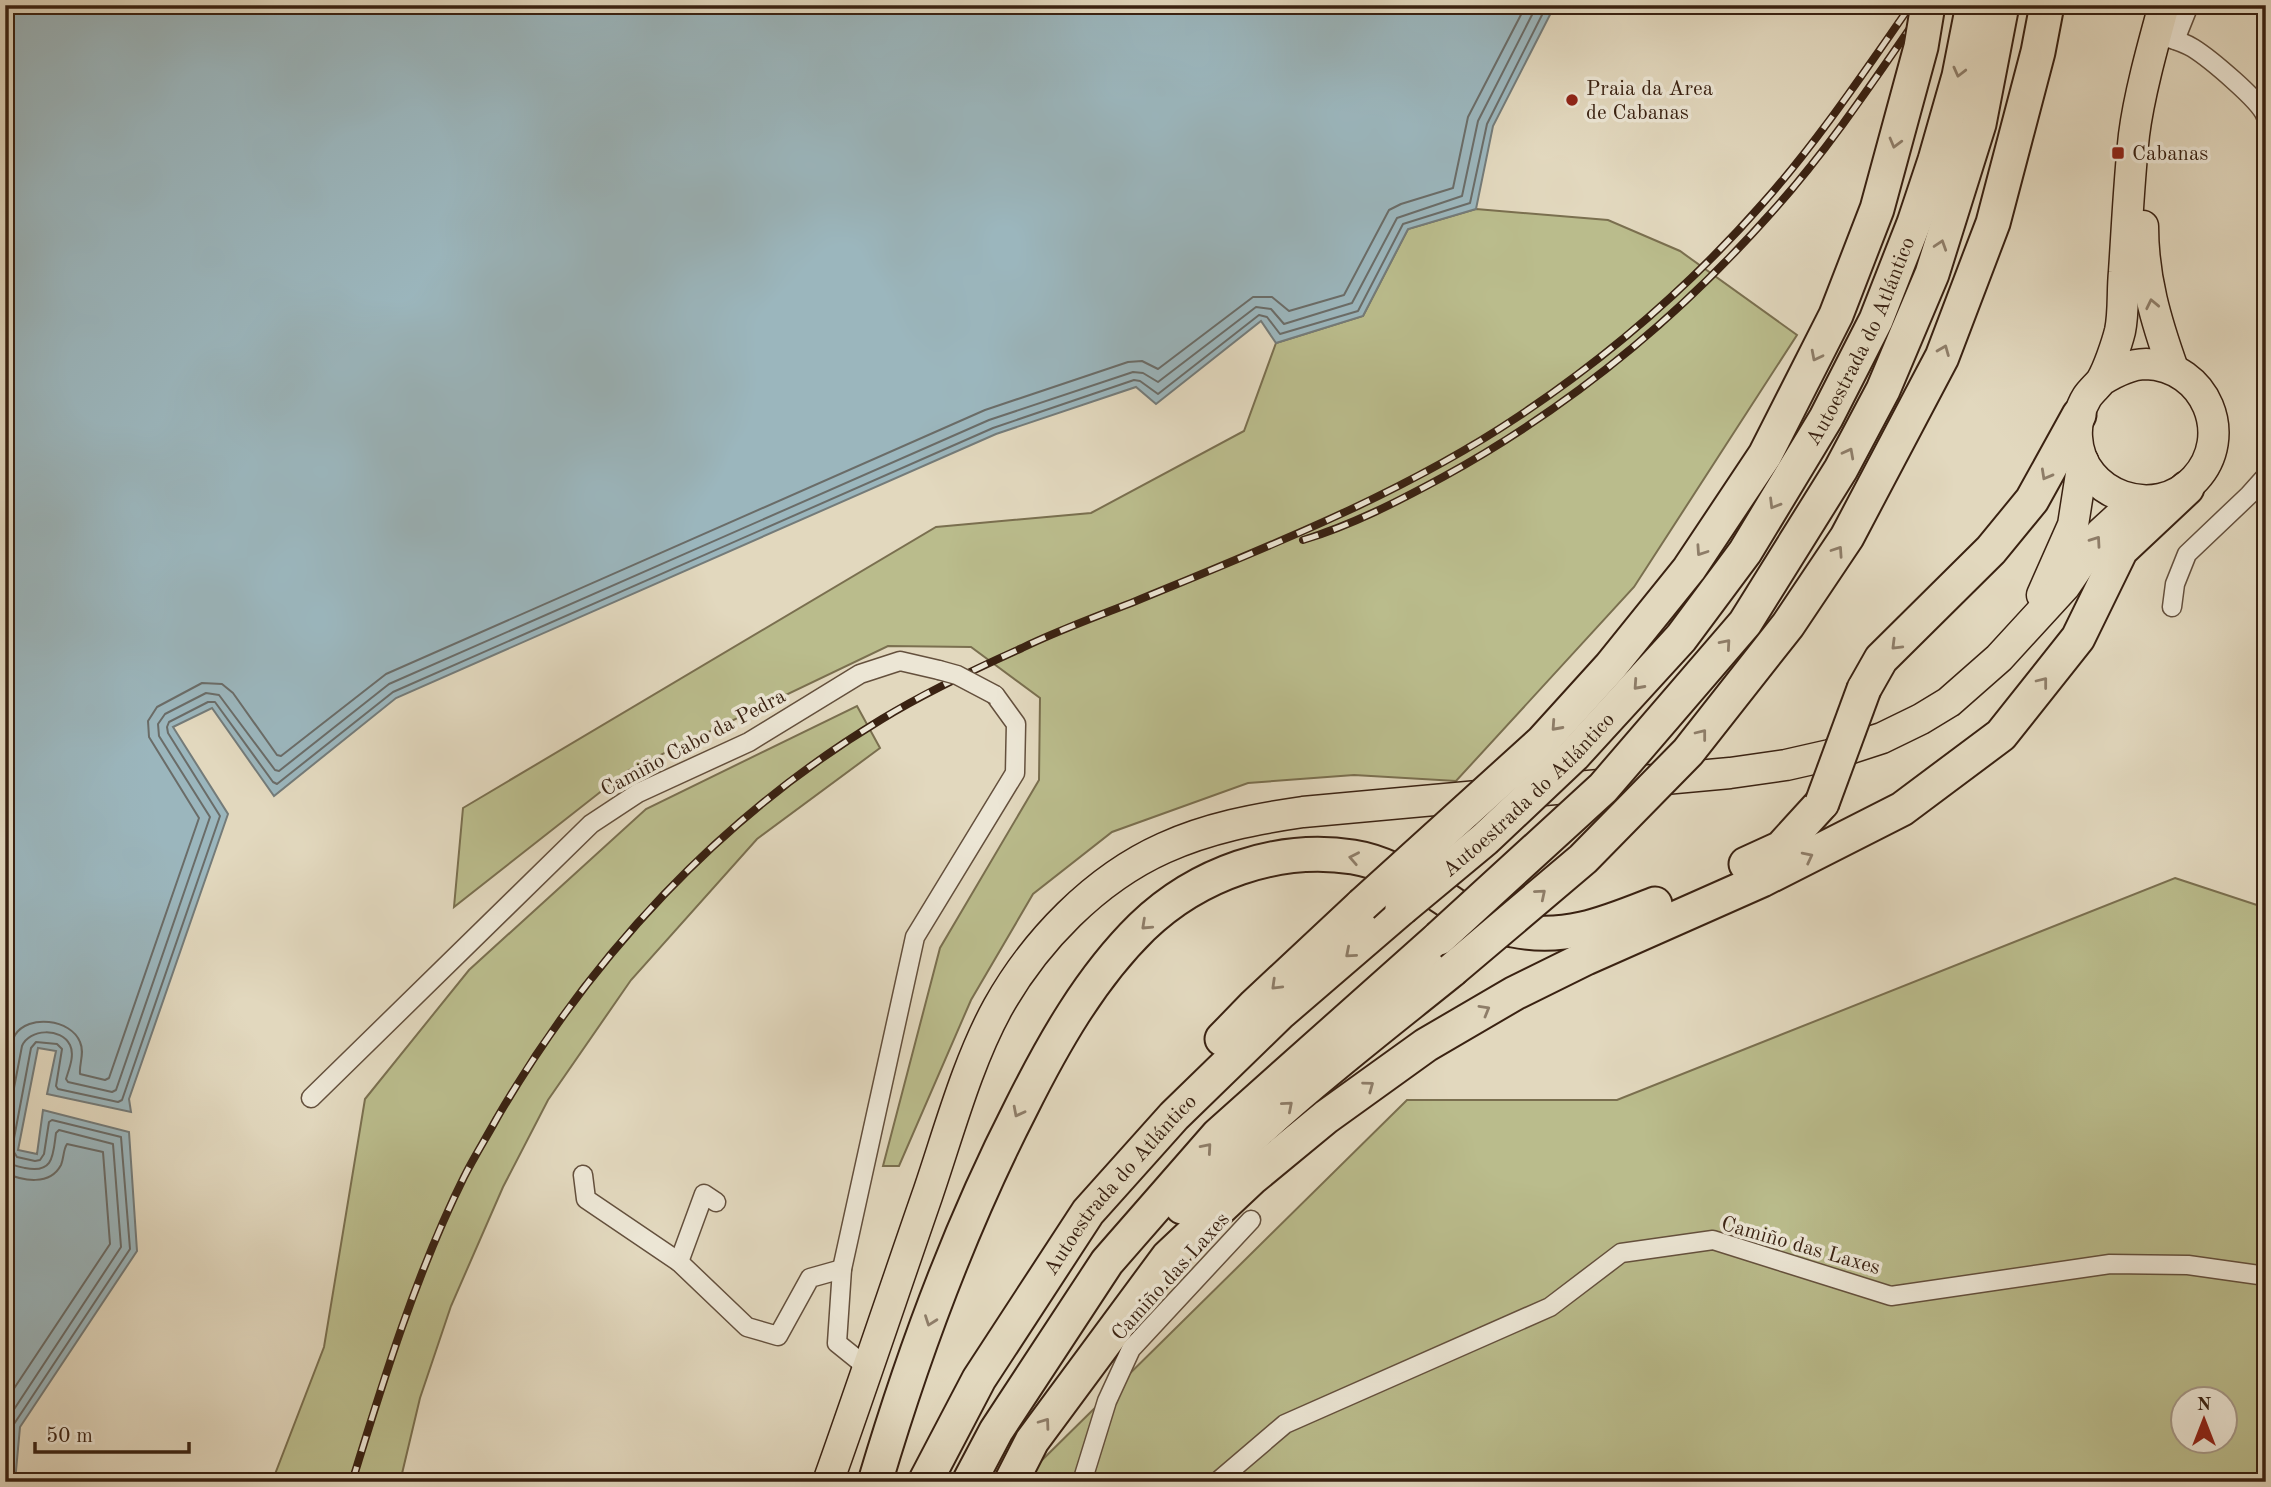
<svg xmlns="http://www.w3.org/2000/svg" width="2271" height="1487" viewBox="0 0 2271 1487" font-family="'Old Standard TT',serif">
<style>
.green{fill:#babc8c;stroke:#7a6f4f;stroke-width:2;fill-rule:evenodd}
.water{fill:#9bb6bd;stroke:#747b79;stroke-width:2}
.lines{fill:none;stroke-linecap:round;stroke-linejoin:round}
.shore{stroke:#6a6c68;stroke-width:2}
.minor-casing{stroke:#64503d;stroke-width:21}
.trunk-casing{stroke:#3a2212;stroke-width:33}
.motorway-casing{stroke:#3a2212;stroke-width:37}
.minor{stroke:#ece6d5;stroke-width:18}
.trunk{stroke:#e2d8be;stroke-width:30}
.motorway{stroke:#e2d8be;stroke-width:33}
.rail-casing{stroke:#3a2212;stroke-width:8}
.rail{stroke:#ece6d5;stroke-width:5;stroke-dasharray:16;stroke-linecap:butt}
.minor-bridge-casing{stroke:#64503d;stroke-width:21;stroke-linecap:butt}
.motorway-bridge-casing{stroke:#3a2212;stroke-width:37;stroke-linecap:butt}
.minor-bridge{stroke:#ece6d5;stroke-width:18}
.motorway-bridge{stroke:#e2d8be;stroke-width:33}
.oneway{stroke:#8e7d68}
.poi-dot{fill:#8f2418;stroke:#ece6d5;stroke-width:2.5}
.labels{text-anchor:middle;stroke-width:7;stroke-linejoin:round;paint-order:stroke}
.poi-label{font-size:21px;fill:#3a2212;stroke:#ece6d5;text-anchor:start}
.street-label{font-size:21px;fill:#3a2212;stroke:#ece6d5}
</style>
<rect width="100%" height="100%" fill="#e2d8be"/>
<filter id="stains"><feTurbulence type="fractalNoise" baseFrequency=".00286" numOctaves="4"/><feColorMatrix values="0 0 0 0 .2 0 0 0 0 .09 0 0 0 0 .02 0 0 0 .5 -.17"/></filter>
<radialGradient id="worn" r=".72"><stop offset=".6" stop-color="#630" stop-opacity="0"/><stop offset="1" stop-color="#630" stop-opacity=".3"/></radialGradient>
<g class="green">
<polygon points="1476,209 1608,220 1680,251 1797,335 1634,587 1456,781 1354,775 1248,783 1112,832 1033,894 971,1000 899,1166 883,1166 940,948 1039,780 1040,698 971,647 888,646 627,771 454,907 463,808 936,527 1091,513 1244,431 1276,343 1363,316 1408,229"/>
<polygon points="857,706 880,748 757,839 631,980 548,1100 503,1187 451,1306 420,1398 400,1482 272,1482 324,1347 365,1099 469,970 646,809"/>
<path d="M2175,878l91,30v574h-1235v-11l376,-371h210zM2184,1400h42v42h-42z"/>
</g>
<polygon class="water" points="5,5 1555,5 1493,126 1476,209 1408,229 1363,316 1276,343 1261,321 1156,404 1136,387 996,434 396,698 274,796 212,708 173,727 228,814 129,1099 131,1112 47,1094 56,1051 38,1048 18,1150 37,1154 43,1110 129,1132 137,1251 20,1427 15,1482 5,1482"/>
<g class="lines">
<g class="shore">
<path d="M5,1078c3,-13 3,-31 10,-43 13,-21 56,-16 65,7 5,11 -1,21 0,32l25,6 4,-2 90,-260 -50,-81 -1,-16 9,-14 45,-24 20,1 11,9 44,62 4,1 105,-82 599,-264 143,-48 14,-1 16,8 95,-72h19l17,14 55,-16 45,-85 12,-6 52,-16 15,-71 58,-112"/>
<path d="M5,1135l17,-89c7,-17 39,-19 48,-1 5,10 -1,24 -4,34l2,3 44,10 4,-2 94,-273 -51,-81 -1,-12 7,-10 41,-21 13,2 56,75 4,1 110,-87 600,-264 144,-48 10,1 15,9 98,-75 15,2 13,15 68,-21 45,-85 65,-22 16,-75 59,-116"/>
<path d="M5,1158c6,7 11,8 20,10 29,6 28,-13 31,-35l3,-3 54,14 8,103 -116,176"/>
<path d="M5,1173c18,8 45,13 56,-8 3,-7 2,-15 6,-21l36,8 7,92 -105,158"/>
<polyline points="8,1482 14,1424 130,1249 121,1137 52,1120 49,1122 44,1154 40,1160 35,1161 17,1157 12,1149 31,1048 36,1042 57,1044 62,1049 56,1086 58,1089 118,1102 122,1100 220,816 168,733 167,727 169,722 208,702 215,702 273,782 277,784 393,692 993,428 1134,380 1140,381 1158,394 1259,315 1267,317 1280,334 1358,311 1403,224 1470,203 1487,124 1547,5"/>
</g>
<g class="minor-casing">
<g id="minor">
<path d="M2156,34c12,4 26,7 37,14 16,10 68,53 73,69"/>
<polyline points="2175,40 2189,5"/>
<polyline points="2172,607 2175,584 2187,554 2249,495 2266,476"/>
<polyline points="311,1098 591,824 638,793 749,742 860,674 900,661 939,670"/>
<polyline points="583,1175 586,1199 679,1262 747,1327 778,1336 810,1278 842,1269"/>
<polyline points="679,1262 704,1194 716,1202"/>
<polyline points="868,1368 837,1343 842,1269 915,937 1015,773 1016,724 995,695"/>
<polyline points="1082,1482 1107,1401 1131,1349 1251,1220"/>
<polyline points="1217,1482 1285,1424 1550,1307 1621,1253 1713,1240 1891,1296 2110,1264 2188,1265 2266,1276"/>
</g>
</g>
<g class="trunk-casing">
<g id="trunk">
<path d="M2143,226c0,52 13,95 30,143"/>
<path d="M2102,380c13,-8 28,-16 44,-16 60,2 89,72 49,115 -39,43 -115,17 -118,-42 -1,-13 3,-29 10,-40 4,-6 10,-11 14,-16 7,-11 16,-38 19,-50 4,-19 2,-40 4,-59 3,-45 5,-92 10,-137 5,-40 19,-90 30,-130"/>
<polyline points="2042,595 2073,525 2083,461"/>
<path d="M828,1482c34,-95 66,-191 99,-286 21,-61 40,-133 71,-189 37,-66 97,-128 166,-159 44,-20 91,-29 139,-36l427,-39 56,-8 44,-10 52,-17 39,-19 28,-17 50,-44 66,-72 36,-53 35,-32"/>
</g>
</g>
<g class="motorway-casing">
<g id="motorway">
<polyline points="1864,689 1881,659 1991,550 2032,500 2079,415"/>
<polyline points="1746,864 1781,848 1822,803"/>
<polyline points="1222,1039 1255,1005 1362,905"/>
<path d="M1182,1207c80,-89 177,-162 270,-237"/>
<path d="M875,1482c38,-128 85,-255 146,-374 32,-64 69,-130 121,-181 55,-53 135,-82 211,-70 32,5 58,22 86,38 16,10 33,24 50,31 7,2 16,3 24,4 52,11 94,-7 142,-26"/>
<path id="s1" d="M925,1482l54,-103 109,-167 86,-96 106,-103 122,-105"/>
<polyline points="969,1482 996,1431 1107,1262 1218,1135 1439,938"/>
<polyline points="1011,1482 1032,1441 1168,1257 1252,1178 1326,1117 1426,1045 1515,993 1586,958 1762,880 1902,809 2001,735 2078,638 2121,550 2187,488"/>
</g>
</g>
<use href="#minor" class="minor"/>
<use href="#trunk" class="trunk"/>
<use href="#motorway" class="motorway"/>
<g class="rail-casing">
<g id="rail">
<path d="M1303,540c49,-15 94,-38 140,-63 124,-68 234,-158 328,-264 58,-64 106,-137 155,-208"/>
<path d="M352,1482c32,-104 64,-208 112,-305 10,-20 22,-39 33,-59 94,-162 224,-302 385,-399 44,-27 93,-50 140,-71 37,-18 76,-32 114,-47 131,-54 265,-106 383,-185 90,-60 173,-132 244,-213 55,-62 101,-131 148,-198"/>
</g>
</g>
<use href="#rail" class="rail"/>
<g class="minor-bridge-casing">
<polyline id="minor-bridge" points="939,670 957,675 995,695"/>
</g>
<g class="motorway-bridge-casing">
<g id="motorway-bridge">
<polyline points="1822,803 1864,689"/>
<polyline points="1362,905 1542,742 1610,667 1689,569 1765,455 1836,315 1877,209 1921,47 1928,5"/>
<path id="s2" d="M1402,908l83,-69 89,-84 107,-117 64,-86 81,-134 50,-98 38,-97 21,-63 24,-84 14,-71"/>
<polyline points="1439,938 1603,788 1745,623 1841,469 1883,390 1932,274 1979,124 2002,5"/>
<polyline points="1452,970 1583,859 1688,752 1788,625 1847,537 1942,357 1993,223 2038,52 2047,5"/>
</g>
</g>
<use href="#minor-bridge" class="minor-bridge"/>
<use href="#motorway-bridge" class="motorway-bridge"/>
</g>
<defs><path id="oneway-chevron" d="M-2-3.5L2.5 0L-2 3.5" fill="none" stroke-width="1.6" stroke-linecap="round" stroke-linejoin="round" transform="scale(1.75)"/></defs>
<g class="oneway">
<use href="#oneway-chevron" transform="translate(1959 72) rotate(104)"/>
<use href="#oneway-chevron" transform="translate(1895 143) rotate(105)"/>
<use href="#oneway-chevron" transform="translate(1941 245) rotate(-72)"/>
<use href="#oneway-chevron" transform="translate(2152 304) rotate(-102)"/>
<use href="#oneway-chevron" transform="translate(1944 350) rotate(-68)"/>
<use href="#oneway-chevron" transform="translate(1816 356) rotate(117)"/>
<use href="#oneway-chevron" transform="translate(1849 453) rotate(-62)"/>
<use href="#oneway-chevron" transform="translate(2046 475) rotate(119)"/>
<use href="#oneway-chevron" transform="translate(1774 504) rotate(121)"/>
<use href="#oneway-chevron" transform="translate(2096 541) rotate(-55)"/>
<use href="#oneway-chevron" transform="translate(1701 551) rotate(124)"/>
<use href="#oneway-chevron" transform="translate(1838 551) rotate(-56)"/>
<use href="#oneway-chevron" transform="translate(1726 644) rotate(-49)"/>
<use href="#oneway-chevron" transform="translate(1896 645) rotate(135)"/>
<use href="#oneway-chevron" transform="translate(2043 682) rotate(-52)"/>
<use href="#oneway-chevron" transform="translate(1638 685) rotate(132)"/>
<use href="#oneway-chevron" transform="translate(1556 726) rotate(132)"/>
<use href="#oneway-chevron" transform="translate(1702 734) rotate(-52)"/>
<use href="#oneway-chevron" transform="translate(1808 857) rotate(-27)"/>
<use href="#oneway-chevron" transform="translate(1354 858) rotate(-169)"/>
<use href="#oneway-chevron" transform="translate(1541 894) rotate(-40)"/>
<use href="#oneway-chevron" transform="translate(1146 925) rotate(137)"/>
<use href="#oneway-chevron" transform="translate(1350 953) rotate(139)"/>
<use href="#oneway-chevron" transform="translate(1276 985) rotate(136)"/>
<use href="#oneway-chevron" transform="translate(1485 1010) rotate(-30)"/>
<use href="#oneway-chevron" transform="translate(1369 1086) rotate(-36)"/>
<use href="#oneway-chevron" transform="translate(1288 1106) rotate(-41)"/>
<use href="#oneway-chevron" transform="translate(1018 1112) rotate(117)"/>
<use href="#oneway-chevron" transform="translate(1207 1148) rotate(-49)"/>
<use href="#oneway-chevron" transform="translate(930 1321) rotate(110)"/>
<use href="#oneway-chevron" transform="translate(1045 1423) rotate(-54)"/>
</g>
<g class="poi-dot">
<circle cx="1572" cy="100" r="7"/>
<rect x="2111" y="146" width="14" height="14" rx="3.5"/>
</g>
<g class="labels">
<g class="poi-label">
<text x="1586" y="95">Praia da Area<tspan x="1586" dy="24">de Cabanas</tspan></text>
<text x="2132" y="160">Cabanas</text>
</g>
<g class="street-label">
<text dy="7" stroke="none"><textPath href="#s2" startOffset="737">Autoestrada do Atlántico</textPath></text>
<text transform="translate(693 742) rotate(-28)" y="7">Camiño Cabo da Pedra</text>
<text dy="7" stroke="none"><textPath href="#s2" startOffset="170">Autoestrada do Atlántico</textPath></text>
<text dy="7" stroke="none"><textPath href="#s1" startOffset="357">Autoestrada do Atlántico</textPath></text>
<text transform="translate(1801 1245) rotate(16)" y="7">Camiño das Laxes</text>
<text transform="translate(1170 1276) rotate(-48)" y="7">Camiño das Laxes</text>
</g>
</g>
<rect width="2271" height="1487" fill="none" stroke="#e2d8be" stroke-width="28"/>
<rect x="7" y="7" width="2257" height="1473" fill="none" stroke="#3a2212" stroke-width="3.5"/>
<rect x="14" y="14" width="2243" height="1459" fill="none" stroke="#3a2212" stroke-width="2"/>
<g transform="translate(2204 1420)"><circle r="33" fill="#ece6d5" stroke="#a59887" stroke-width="2"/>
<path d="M0-5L12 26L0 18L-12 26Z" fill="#8f2418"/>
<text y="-10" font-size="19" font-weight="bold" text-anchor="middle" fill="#3a2212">N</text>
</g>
<path d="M35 1442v10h154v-10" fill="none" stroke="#3a2212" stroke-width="3.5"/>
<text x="46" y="1442" font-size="21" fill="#3a2212" stroke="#ece6d5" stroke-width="5" paint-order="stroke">50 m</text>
<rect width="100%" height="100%" filter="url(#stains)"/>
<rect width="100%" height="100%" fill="url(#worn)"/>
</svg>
